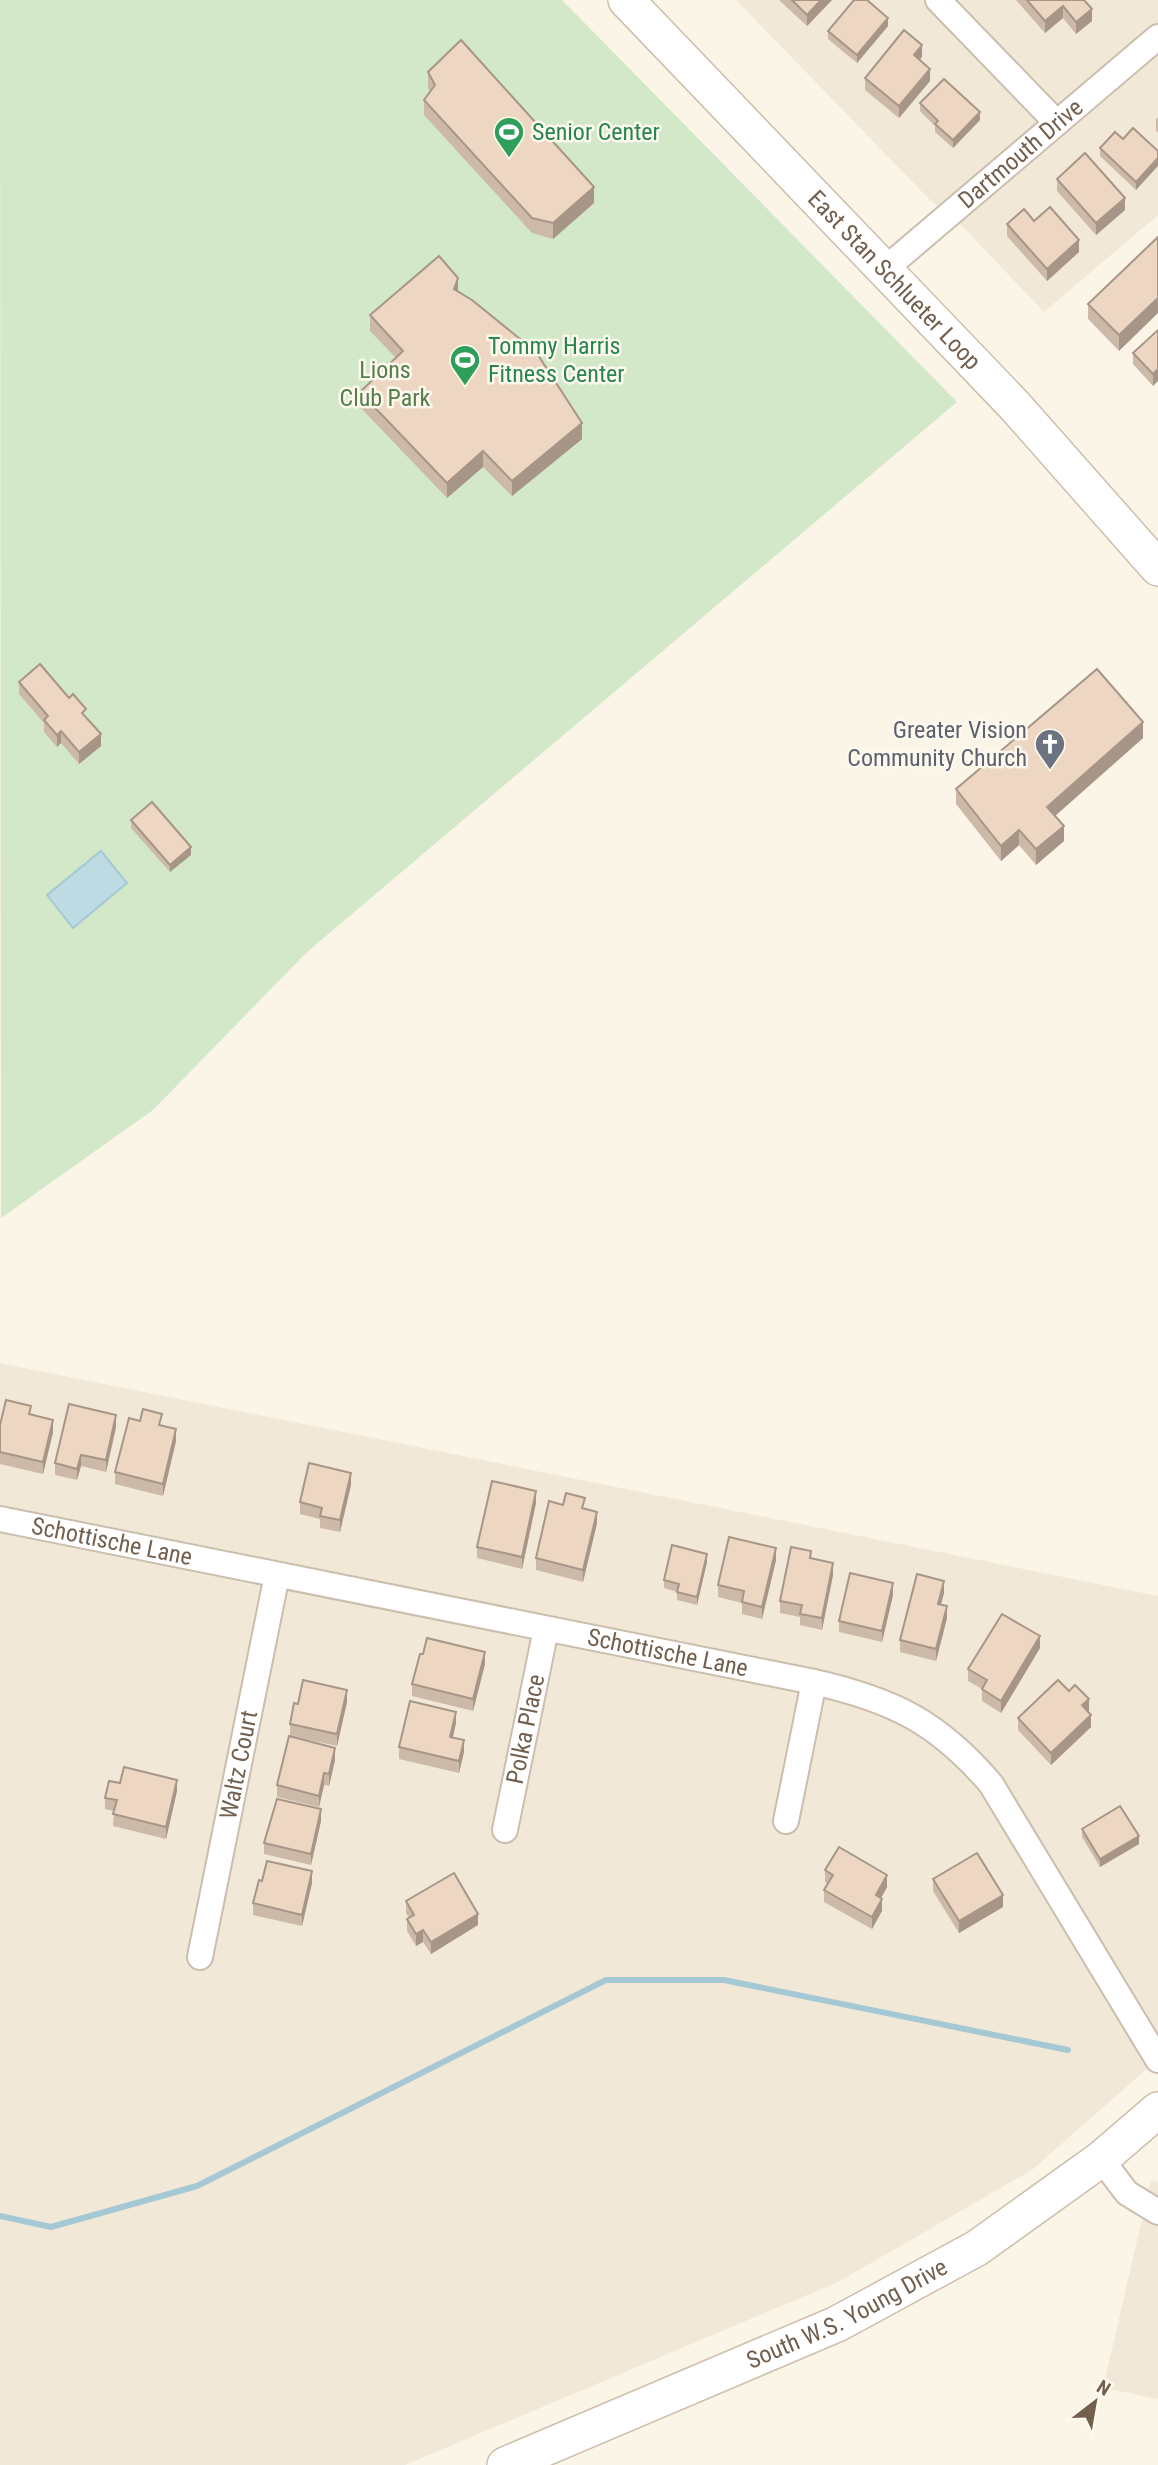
<svg xmlns="http://www.w3.org/2000/svg" width="1158" height="2465" viewBox="0 0 1158 2465" font-family="'Roboto Condensed',sans-serif">
<style>
.residential{fill:#f2e8d7}
.green{fill:#d2e8c8}
.water{fill:#bedbe3;stroke:#a5c9d4;stroke-width:2}
.lines{fill:none;stroke-linecap:round;stroke-linejoin:round}
.stream{stroke:#a5c9d4;stroke-width:6}
.minor-casing{stroke:#ccbeaf;stroke-width:28}
.secondary-casing{stroke:#cebfad;stroke-width:38}
.minor{stroke:#fff;stroke-width:24}
.secondary{stroke:#fff;stroke-width:35}
.wall{fill:#cdb9a7}
.shaded-wall{fill:#a79688}
.building{fill:#eed7c2;stroke:#a79688;stroke-width:2}
.labels{text-anchor:middle;stroke-width:5;stroke-linejoin:round;paint-order:stroke}
.leisure-label{font-size:24px;fill:#27864d;stroke:#fef9ef;text-anchor:start}
.street-label{font-size:24px;fill:#735f4e;stroke:#fef9ef}
.park-label{font-size:24px;fill:#547d4a;stroke:#fef9ef}
.worship-label{font-size:24px;fill:#5b616d;stroke:#fef9ef;text-anchor:end}
</style>
<rect width="100%" height="100%" fill="#fbf5e8"/>
<g class="residential">
<polygon points="736,0 1158,0 1158,215 1044,312 964,228 930,200"/>
<polygon points="0,1363 1158,1596 1158,2059 1032,2170 838,2282 405,2465 0,2465"/>
<polygon points="1151,2180 1158,2182 1158,2399 1103,2388"/>
</g>
<polygon class="green" points="0,0 562,0 957,402 306,953 153,1110 1,1218"/>
<polygon class="water" points="101,851 127,883 73,928 47,895"/>
<g class="lines">
<polyline class="stream" points="0,2216 51,2227 197,2186 606,1980 724,1980 1068,2050"/>
<g class="minor-casing">
<g id="minor">
<polyline points="938,0 1057,123"/>
<path id="s1" d="M885,269l273,-232"/>
<path id="s2" d="M0,1519l814,163c79,18 124,40 177,102l167,276"/>
<polyline points="786,1821 814,1682"/>
<path id="s3" d="M505,1830l41,-201"/>
<path id="s4" d="M200,1957l77,-382"/>
<polyline points="1101,2159 1127,2193 1158,2212"/>
</g>
</g>
<g class="secondary-casing">
<g id="secondary">
<path id="s5" d="M626,0l389,406 143,162"/>
<path id="s6" d="M505,2465l332,-141 140,-76 124,-89 57,-49"/>
</g>
</g>
<use href="#minor" class="minor"/>
<use href="#secondary" class="secondary"/>
</g>
<g class="wall">
<polygon points="779,0 832,0 807,26"/>
<polygon points="1016,0 1084,0 1092,21 1076,34 1063,18 1045,33"/>
<polygon points="888,26 857,63 828,39 828,31"/>
<polygon points="922,57 919,60 930,81 899,118 865,90 865,78"/>
<polygon points="428,72 594,203 553,239 532,233 424,115 424,100 430,92 428,88"/>
<polygon points="920,103 980,120 953,148 935,132 935,126 920,111"/>
<polygon points="1158,118 1158,132 1156,131 1156,119"/>
<polygon points="1123,139 1158,151 1136,190 1100,156 1100,148"/>
<polygon points="1057,179 1125,210 1096,235 1057,191"/>
<polygon points="1007,224 1079,252 1047,281 1007,236"/>
<polygon points="1158,237 1119,351 1088,319 1088,304"/>
<polygon points="458,292 582,439 512,496 483,467 447,498 360,407 360,392 396,358 370,331 370,315"/>
<polygon points="1158,330 1153,386 1133,364 1133,353"/>
<polygon points="19,682 86,718 101,746 79,764 61,743 57,747 44,732 44,723 19,694"/>
<polygon points="1143,738 1055,816 1064,841 1036,865 1019,845 1001,861 956,804 956,789"/>
<polygon points="131,820 191,855 170,872 131,828"/>
<polygon points="0,1425 53,1432 43,1474 0,1464"/>
<polygon points="162,1426 176,1441 163,1496 115,1484 115,1472"/>
<polygon points="116,1427 106,1472 81,1466 77,1480 55,1475 55,1463"/>
<polygon points="351,1485 340,1532 320,1528 320,1519 300,1514 300,1502"/>
<polygon points="536,1503 522,1569 477,1558 477,1547"/>
<polygon points="563,1505 585,1509 597,1523 583,1582 536,1570 536,1558"/>
<polygon points="811,1558 833,1575 822,1630 800,1625 800,1617 780,1613 780,1601"/>
<polygon points="776,1560 762,1619 742,1614 742,1603 718,1597 718,1585"/>
<polygon points="707,1562 697,1605 677,1600 677,1592 664,1588 664,1580"/>
<polygon points="944,1593 941,1604 947,1618 936,1661 900,1652 900,1640"/>
<polygon points="893,1595 882,1642 839,1632 839,1621"/>
<polygon points="1040,1648 1001,1713 982,1701 982,1689 968,1681 968,1669"/>
<polygon points="485,1664 473,1711 412,1696 412,1684"/>
<polygon points="347,1702 337,1746 290,1736 290,1724 298,1704"/>
<polygon points="1089,1711 1088,1712 1091,1727 1051,1765 1018,1730 1018,1718"/>
<polygon points="456,1723 453,1737 464,1752 459,1773 399,1759 399,1747"/>
<polygon points="335,1760 329,1786 324,1785 319,1807 277,1797 277,1785"/>
<polygon points="120,1783 177,1791 166,1839 113,1826 114,1811 105,1809 105,1798"/>
<polygon points="321,1821 311,1865 264,1854 264,1843"/>
<polygon points="1082,1829 1139,1844 1100,1867 1082,1837"/>
<polygon points="825,1870 887,1887 881,1898 882,1911 872,1929 824,1902 824,1890 828,1884 825,1882"/>
<polygon points="933,1879 1003,1907 959,1933 933,1891"/>
<polygon points="262,1881 312,1883 302,1926 253,1915 253,1903"/>
<polygon points="406,1901 478,1925 431,1954 423,1942 416,1946 407,1931 407,1919 409,1918 406,1913"/>
</g>
<g class="shaded-wall">
<polygon points="821,0 832,0 807,26 807,15"/>
<polygon points="1063,6 1063,18 1045,33 1045,21"/>
<polygon points="1092,9 1092,21 1076,34 1076,22"/>
<polygon points="888,18 888,26 857,63 857,55"/>
<polygon points="922,45 922,57 914,67 914,55"/>
<polygon points="930,69 930,81 899,118 899,106"/>
<polygon points="980,112 980,120 953,148 953,140"/>
<polygon points="1158,158 1158,166 1136,190 1136,182"/>
<polygon points="594,187 594,203 553,239 553,223"/>
<polygon points="1125,198 1125,210 1096,235 1096,223"/>
<polygon points="1079,240 1079,252 1047,281 1047,269"/>
<polygon points="458,278 458,293 454,289"/>
<polygon points="1158,298 1158,313 1119,351 1119,335"/>
<polygon points="1158,369 1158,381 1153,386 1153,374"/>
<polygon points="582,423 582,439 512,496 512,481"/>
<polygon points="483,451 483,467 447,498 447,483"/>
<polygon points="1143,722 1143,738 1047,823 1047,807"/>
<polygon points="61,731 61,743 57,747 57,735"/>
<polygon points="101,734 101,746 79,764 79,752"/>
<polygon points="1064,826 1064,841 1036,865 1036,849"/>
<polygon points="1019,830 1019,845 1001,861 1001,846"/>
<polygon points="191,847 191,855 170,872 170,865"/>
<polygon points="116,1415 116,1427 106,1472 106,1460"/>
<polygon points="53,1420 53,1432 43,1474 43,1462"/>
<polygon points="176,1429 176,1441 163,1496 163,1484"/>
<polygon points="81,1455 81,1466 77,1480 77,1469"/>
<polygon points="351,1473 351,1485 340,1532 340,1520"/>
<polygon points="536,1491 536,1503 522,1569 522,1557"/>
<polygon points="597,1512 597,1523 583,1582 583,1570"/>
<polygon points="776,1548 776,1560 762,1619 762,1607"/>
<polygon points="707,1554 707,1562 697,1605 697,1597"/>
<polygon points="833,1563 833,1575 822,1630 822,1618"/>
<polygon points="944,1581 944,1593 938,1615 938,1604"/>
<polygon points="893,1583 893,1595 882,1642 882,1631"/>
<polygon points="947,1606 947,1618 936,1661 936,1649"/>
<polygon points="1040,1636 1040,1648 1001,1713 1001,1701"/>
<polygon points="485,1652 485,1664 473,1711 473,1699"/>
<polygon points="347,1690 347,1702 337,1746 337,1734"/>
<polygon points="1089,1699 1089,1711 1082,1717 1082,1705"/>
<polygon points="456,1712 456,1723 450,1749 450,1737"/>
<polygon points="1091,1715 1091,1727 1051,1765 1051,1753"/>
<polygon points="464,1740 464,1752 459,1773 459,1761"/>
<polygon points="335,1748 335,1760 329,1786 329,1774"/>
<polygon points="324,1773 324,1785 319,1807 319,1796"/>
<polygon points="177,1780 177,1791 166,1839 166,1827"/>
<polygon points="321,1809 321,1821 311,1865 311,1854"/>
<polygon points="1139,1836 1139,1844 1100,1867 1100,1859"/>
<polygon points="312,1871 312,1883 302,1926 302,1915"/>
<polygon points="887,1875 887,1887 876,1907 876,1895"/>
<polygon points="1003,1895 1003,1907 959,1933 959,1921"/>
<polygon points="882,1899 882,1911 872,1929 872,1917"/>
<polygon points="478,1914 478,1925 431,1954 431,1942"/>
<polygon points="423,1930 423,1942 416,1946 416,1934"/>
</g>
<g class="building">
<polygon points="792,0 821,0 807,15"/>
<polygon points="854,0 867,0 888,18 857,55 828,31"/>
<polygon points="1027,0 1084,0 1092,9 1076,22 1063,6 1045,21"/>
<polygon points="904,30 922,45 914,55 930,69 899,106 865,78"/>
<polygon points="461,40 594,187 553,223 532,218 424,100 435,85 428,72"/>
<polygon points="944,79 980,112 953,140 935,124 938,121 920,103"/>
<polygon points="1133,128 1158,151 1158,158 1136,182 1100,148 1115,132 1123,139"/>
<polygon points="1085,153 1125,198 1096,223 1057,179"/>
<polygon points="1050,207 1079,240 1047,269 1007,224 1024,209 1034,221"/>
<polygon points="1158,237 1158,298 1119,335 1088,304"/>
<polygon points="439,256 458,278 454,289 472,300 536,352 582,423 512,481 483,451 447,483 360,392 403,351 370,315"/>
<polygon points="1158,330 1158,369 1153,374 1133,353"/>
<polygon points="40,664 69,698 73,694 86,709 82,713 101,734 79,752 61,731 57,735 44,720 48,716 19,682"/>
<polygon points="1097,669 1143,722 1047,807 1064,826 1036,849 1019,830 1001,846 956,789"/>
<polygon points="152,802 191,847 170,865 131,820"/>
<polygon points="6,1400 31,1406 29,1414 53,1420 43,1462 0,1452 0,1425"/>
<polygon points="69,1404 116,1415 106,1460 81,1455 77,1469 55,1463"/>
<polygon points="143,1409 162,1414 159,1425 176,1429 163,1484 115,1472 129,1418 140,1421"/>
<polygon points="309,1463 351,1473 340,1520 320,1516 322,1508 300,1502"/>
<polygon points="492,1481 536,1491 522,1557 477,1547"/>
<polygon points="566,1493 585,1498 582,1508 597,1512 583,1570 536,1558 549,1501 563,1505"/>
<polygon points="729,1537 776,1548 762,1607 742,1602 744,1591 718,1585"/>
<polygon points="672,1545 707,1554 697,1597 677,1592 679,1584 664,1580"/>
<polygon points="791,1547 811,1551 810,1558 833,1563 822,1618 800,1614 802,1605 780,1601"/>
<polygon points="850,1573 893,1583 882,1631 839,1621"/>
<polygon points="917,1574 944,1581 938,1604 947,1606 936,1649 900,1640"/>
<polygon points="1002,1614 1040,1636 1001,1701 982,1689 987,1680 968,1669"/>
<polygon points="427,1638 485,1652 473,1699 412,1684 420,1654 423,1654"/>
<polygon points="303,1680 347,1690 337,1734 290,1724 294,1703 298,1704"/>
<polygon points="1058,1680 1069,1691 1075,1685 1089,1699 1082,1705 1091,1715 1051,1753 1018,1718"/>
<polygon points="410,1701 456,1712 450,1737 464,1740 459,1761 399,1747"/>
<polygon points="289,1736 335,1748 329,1774 324,1773 319,1796 277,1785"/>
<polygon points="124,1767 177,1780 166,1827 113,1814 117,1800 105,1798 109,1781 120,1783"/>
<polygon points="277,1799 321,1809 311,1854 264,1843"/>
<polygon points="1120,1806 1139,1836 1100,1859 1082,1829"/>
<polygon points="839,1847 887,1875 876,1895 882,1899 872,1917 824,1890 833,1875 825,1870"/>
<polygon points="977,1853 1003,1895 959,1921 933,1879"/>
<polygon points="267,1861 312,1871 302,1915 253,1903 259,1880 262,1881"/>
<polygon points="454,1873 478,1914 431,1942 423,1930 416,1934 407,1919 414,1915 406,1901"/>
</g>
<defs>
<g id="stadium-pin" transform="scale(1.575)"><path d="M0 17L-7.5 6A9.5 9.5 0 1 1 7.5 6Z" fill="#2e9e5b" stroke="#fef9ef"/><path d="M0-5a6.5 5 0 1 0 0 10a6.5 5 0 1 0 0-10ZM-3.5-1.8h7v3.6h-7Z" fill="#fff"/></g>
<g id="church-pin" transform="scale(1.575)"><path d="M0 17L-7.5 6A9.5 9.5 0 1 1 7.5 6Z" fill="#6b7280" stroke="#fef9ef"/><path d="M-1.2-6h2.4v3.5h3.3v2.4h-3.3V6h-2.4V-.1h-3.3v-2.4h3.3Z" fill="#fff"/></g>
</defs>
<g fill-rule="evenodd">
<use href="#stadium-pin" x="509" y="132"/>
<use href="#stadium-pin" x="465" y="360"/>
<use href="#church-pin" x="1050" y="744"/>
</g>
<g class="labels">
<g class="leisure-label">
<text x="532" y="140">Senior Center</text>
<text x="488" y="354">Tommy Harris<tspan x="488" dy="28">Fitness Center</tspan></text>
</g>
<g class="street-label">
<text dy="8" stroke="none"><textPath href="#s1" startOffset="178">Dartmouth Drive</textPath></text>
<text dy="8" stroke="none"><textPath href="#s5" startOffset="388">East Stan Schlueter Loop</textPath></text>
<text dy="8" stroke="none"><textPath href="#s2" startOffset="114">Schottische Lane</textPath></text>
<text dy="8" stroke="none"><textPath href="#s2" startOffset="681">Schottische Lane</textPath></text>
<text dy="8" stroke="none"><textPath href="#s3" startOffset="103">Polka Place</textPath></text>
<text dy="8" stroke="none"><textPath href="#s4" startOffset="196">Waltz Court</textPath></text>
<text dy="8" stroke="none"><textPath href="#s6" startOffset="374">South W.S. Young Drive</textPath></text>
</g>
<g class="park-label">
<text x="385" y="378">Lions<tspan x="385" dy="28">Club Park</tspan></text>
</g>
<g class="worship-label">
<text x="1027" y="738">Greater Vision<tspan x="1027" dy="28">Community Church</tspan></text>
</g>
</g>
<g transform="translate(1095 2402) rotate(31)" stroke="#fef9ef" stroke-width="5" paint-order="stroke">
<path d="M0-5L12 26L0 18L-12 26Z" fill="#735f4e"/>
<text y="-10" font-size="19" font-weight="bold" text-anchor="middle" fill="#735f4e">N</text>
</g>
</svg>
